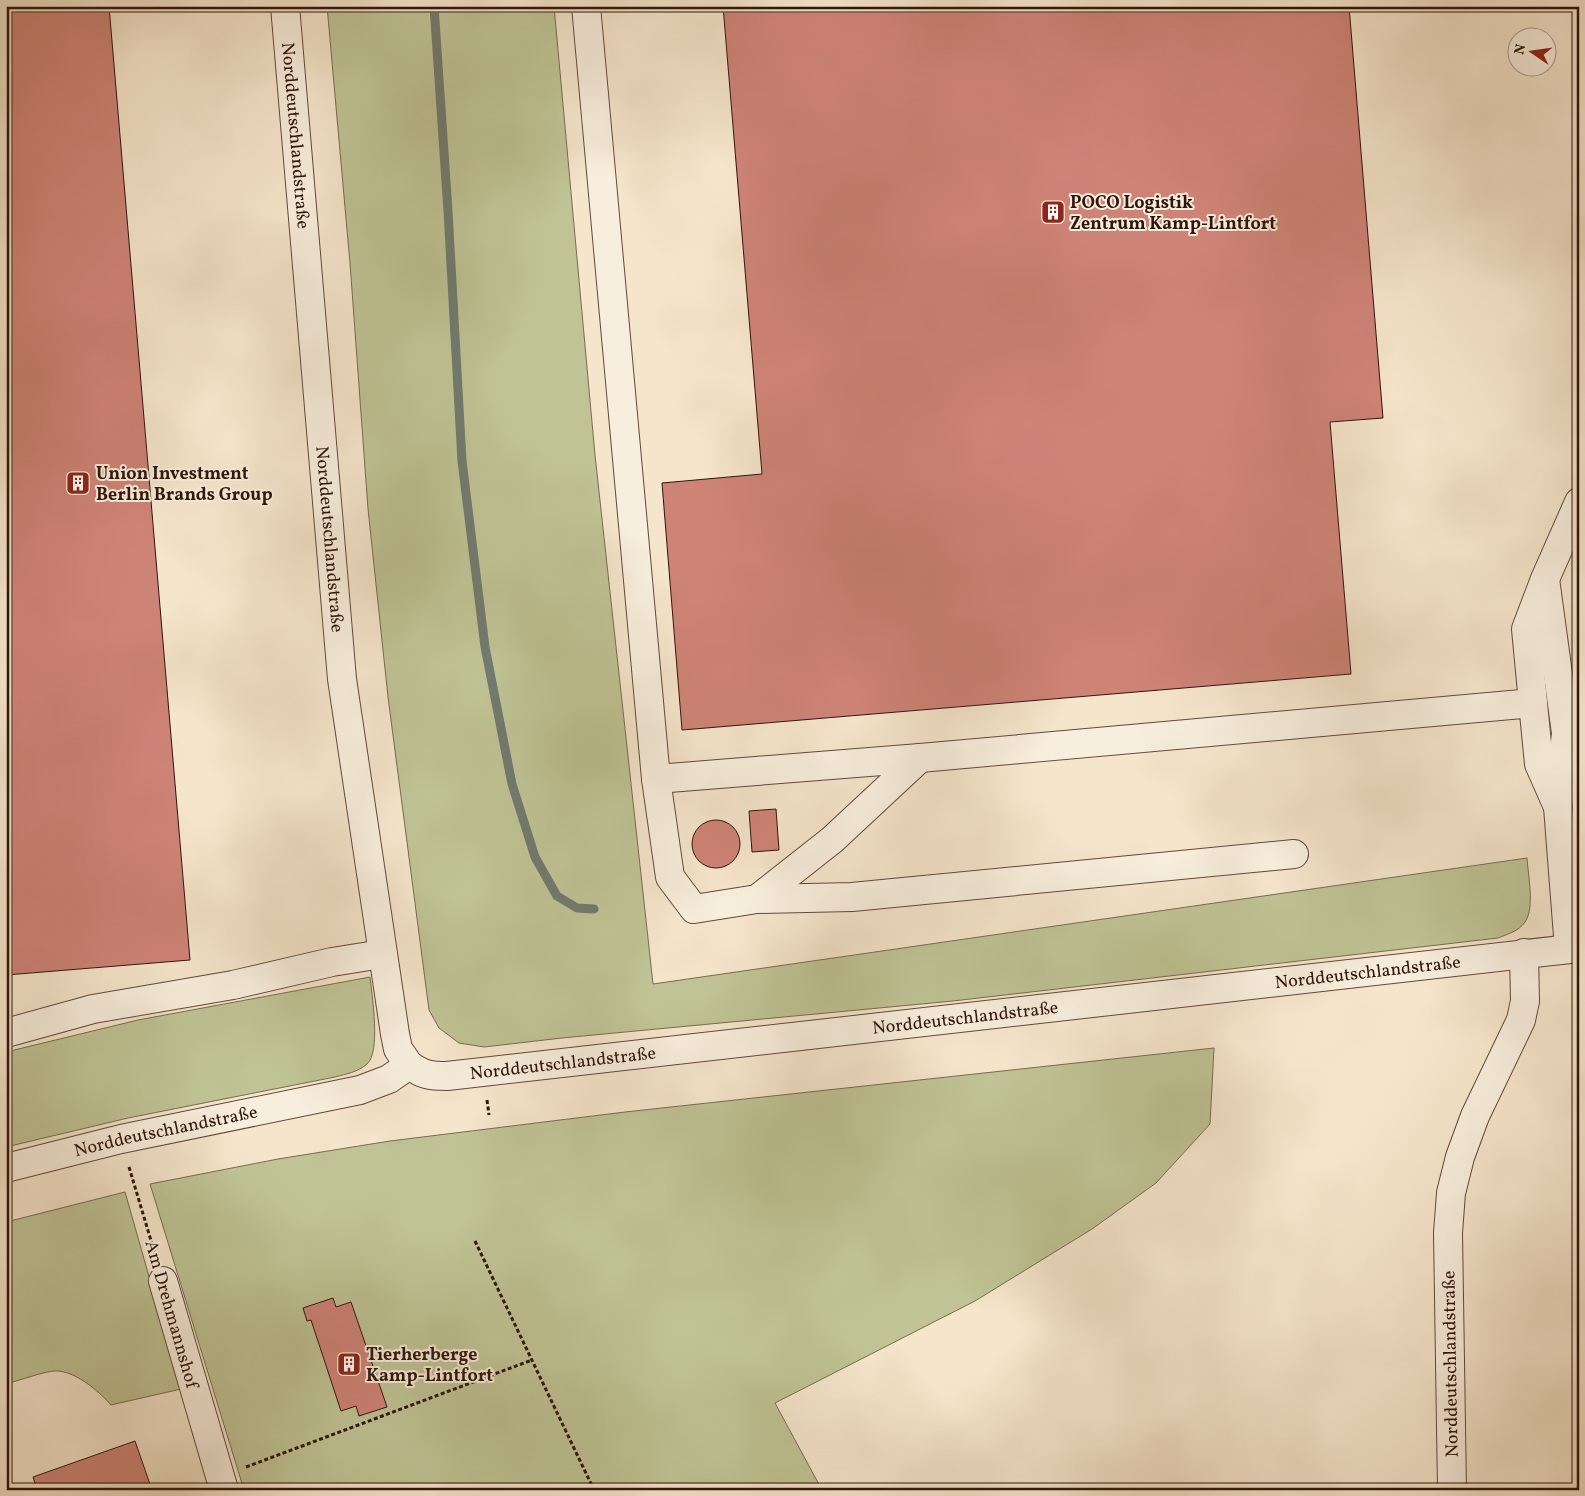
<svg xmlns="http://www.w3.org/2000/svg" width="1585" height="1496" viewBox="0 0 1585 1496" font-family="Vollkorn,serif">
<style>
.green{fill:#bfc395;stroke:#776c50}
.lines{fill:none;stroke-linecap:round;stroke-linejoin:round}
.stream{stroke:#717b6f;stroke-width:9}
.building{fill:#ce8377;stroke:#2f150b}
.minor-casing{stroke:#60493b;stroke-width:30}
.path{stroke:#2f150b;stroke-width:3;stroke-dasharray:4 2.5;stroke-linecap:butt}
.minor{stroke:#f8eedd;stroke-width:28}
.labels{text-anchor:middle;stroke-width:4;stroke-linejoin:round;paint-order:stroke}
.street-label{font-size:18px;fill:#2f150b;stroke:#f8eedd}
.poi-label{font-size:18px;font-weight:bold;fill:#2f150b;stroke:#f8eedd;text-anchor:start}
</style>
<rect width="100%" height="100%" fill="#f5e5cb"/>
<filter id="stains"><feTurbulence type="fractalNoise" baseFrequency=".004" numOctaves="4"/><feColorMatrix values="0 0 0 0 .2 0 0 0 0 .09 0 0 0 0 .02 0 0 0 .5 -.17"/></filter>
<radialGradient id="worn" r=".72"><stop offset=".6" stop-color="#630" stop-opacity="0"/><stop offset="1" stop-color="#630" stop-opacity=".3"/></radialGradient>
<g class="green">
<path d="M327,6h227l41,449 58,529 874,-126c1,17 8,50 -2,64 -6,9 -17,12 -27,16l-545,63 -391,37 -78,9 -25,-4 -20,-15 -10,-18 -41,-313 -20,-188 -18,-246z"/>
<path d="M370,977c2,19 11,75 -3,87 -9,8 -21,10 -32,13l-207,41 -122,29v-95l132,-32z"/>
<polygon points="1214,1048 1210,1124 1156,1183 1092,1229 975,1301 775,1403 822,1490 244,1490 150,1184 278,1159 390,1141 625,1112"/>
<path d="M125,1192l56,197 -70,16c-12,-14 -37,-35 -56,-34 -10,0 -37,10 -49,13v-162z"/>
</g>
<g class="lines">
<polyline class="stream" points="434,6 448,211 462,461 485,647 512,784 535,857 557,896 577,908 594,909"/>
</g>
<g class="building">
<polygon points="6,6 109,6 190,960 6,975"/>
<polygon points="723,6 1349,6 1383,418 1330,422 1351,674 682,730 662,483 762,474"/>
<polygon points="776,809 779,850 752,852 749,811"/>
<circle cx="716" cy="844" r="24"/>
<polygon points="333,1298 336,1307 351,1302 387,1407 359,1416 356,1406 341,1411 311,1320 307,1321 303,1308"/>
<polygon points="135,1441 152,1490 37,1490 33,1477"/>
</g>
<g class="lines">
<g class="minor-casing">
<g id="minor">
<path id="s1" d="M285,6l57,673 53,355 3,15 11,16"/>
<polyline points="586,6 656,779 670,877 694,909 757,899 832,840 920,758"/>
<polyline points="1545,579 1566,733 1558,807 1569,949"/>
<polyline points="1533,703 1526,629 1545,579 1579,502"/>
<polyline points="656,779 920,758 1533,703 1539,764 1558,807"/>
<polyline points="757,899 852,897 1294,854"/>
<polyline points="6,1033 93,1009 233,985 332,962 382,954"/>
<path id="s2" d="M6,1168l115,-29 239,-49 29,-11 20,-14c14,10 21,11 38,11l1132,-128"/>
<polyline points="163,1281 224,1490"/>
<polyline points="1452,1490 1448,1233 1451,1193 1460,1157 1475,1116 1521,1020 1525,1001 1524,953"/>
</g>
</g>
<g class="path">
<polyline points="487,1100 489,1115"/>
<polyline points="129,1167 155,1254"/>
<polyline points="475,1241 594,1490"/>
<polyline points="246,1467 532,1360"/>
</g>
<use href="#minor" class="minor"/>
</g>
<defs>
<g id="building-square" transform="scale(1.25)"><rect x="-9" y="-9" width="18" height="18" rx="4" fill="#8f2418" stroke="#f8eedd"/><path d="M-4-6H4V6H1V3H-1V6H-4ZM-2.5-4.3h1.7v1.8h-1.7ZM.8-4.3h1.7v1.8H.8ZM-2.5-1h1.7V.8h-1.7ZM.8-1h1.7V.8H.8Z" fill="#fff"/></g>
</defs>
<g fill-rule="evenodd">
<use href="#building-square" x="1053" y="212"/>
<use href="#building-square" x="78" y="483"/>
<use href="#building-square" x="349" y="1364"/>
</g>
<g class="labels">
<g class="street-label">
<text dy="6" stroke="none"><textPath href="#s1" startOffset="130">Norddeutschlandstraße</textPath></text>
<text dy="6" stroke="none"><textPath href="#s1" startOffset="535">Norddeutschlandstraße</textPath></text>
<text dy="6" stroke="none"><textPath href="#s2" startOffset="1385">Norddeutschlandstraße</textPath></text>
<text dy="6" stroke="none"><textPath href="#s2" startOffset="980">Norddeutschlandstraße</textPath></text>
<text dy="6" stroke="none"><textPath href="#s2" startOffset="575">Norddeutschlandstraße</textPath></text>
<text dy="6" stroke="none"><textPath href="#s2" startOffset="164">Norddeutschlandstraße</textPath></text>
<text transform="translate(172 1314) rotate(74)" y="6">Am Drehmannshof</text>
<text transform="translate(1450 1364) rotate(-91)" y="6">Norddeutschlandstraße</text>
</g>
<g class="poi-label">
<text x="1070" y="208">POCO Logistik<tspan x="1070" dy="21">Zentrum Kamp-Lintfort</tspan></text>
<text x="96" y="479">Union Investment<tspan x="96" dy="21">Berlin Brands Group</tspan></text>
<text x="366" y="1360">Tierherberge<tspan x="366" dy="21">Kamp-Lintfort</tspan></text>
</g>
</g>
<rect width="1585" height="1496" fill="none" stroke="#f5e5cb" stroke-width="25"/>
<rect x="8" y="8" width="1570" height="1481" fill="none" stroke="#2f150b" stroke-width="2.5"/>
<rect x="12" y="12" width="1560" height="1471" fill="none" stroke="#2f150b"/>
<g transform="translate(1532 52) rotate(283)"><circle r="24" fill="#f8eedd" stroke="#a89789"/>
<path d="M0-4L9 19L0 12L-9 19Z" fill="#8f2418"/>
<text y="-8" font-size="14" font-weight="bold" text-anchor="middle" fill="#2f150b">N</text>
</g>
<rect width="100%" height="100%" filter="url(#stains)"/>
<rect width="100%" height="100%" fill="url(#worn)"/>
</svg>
